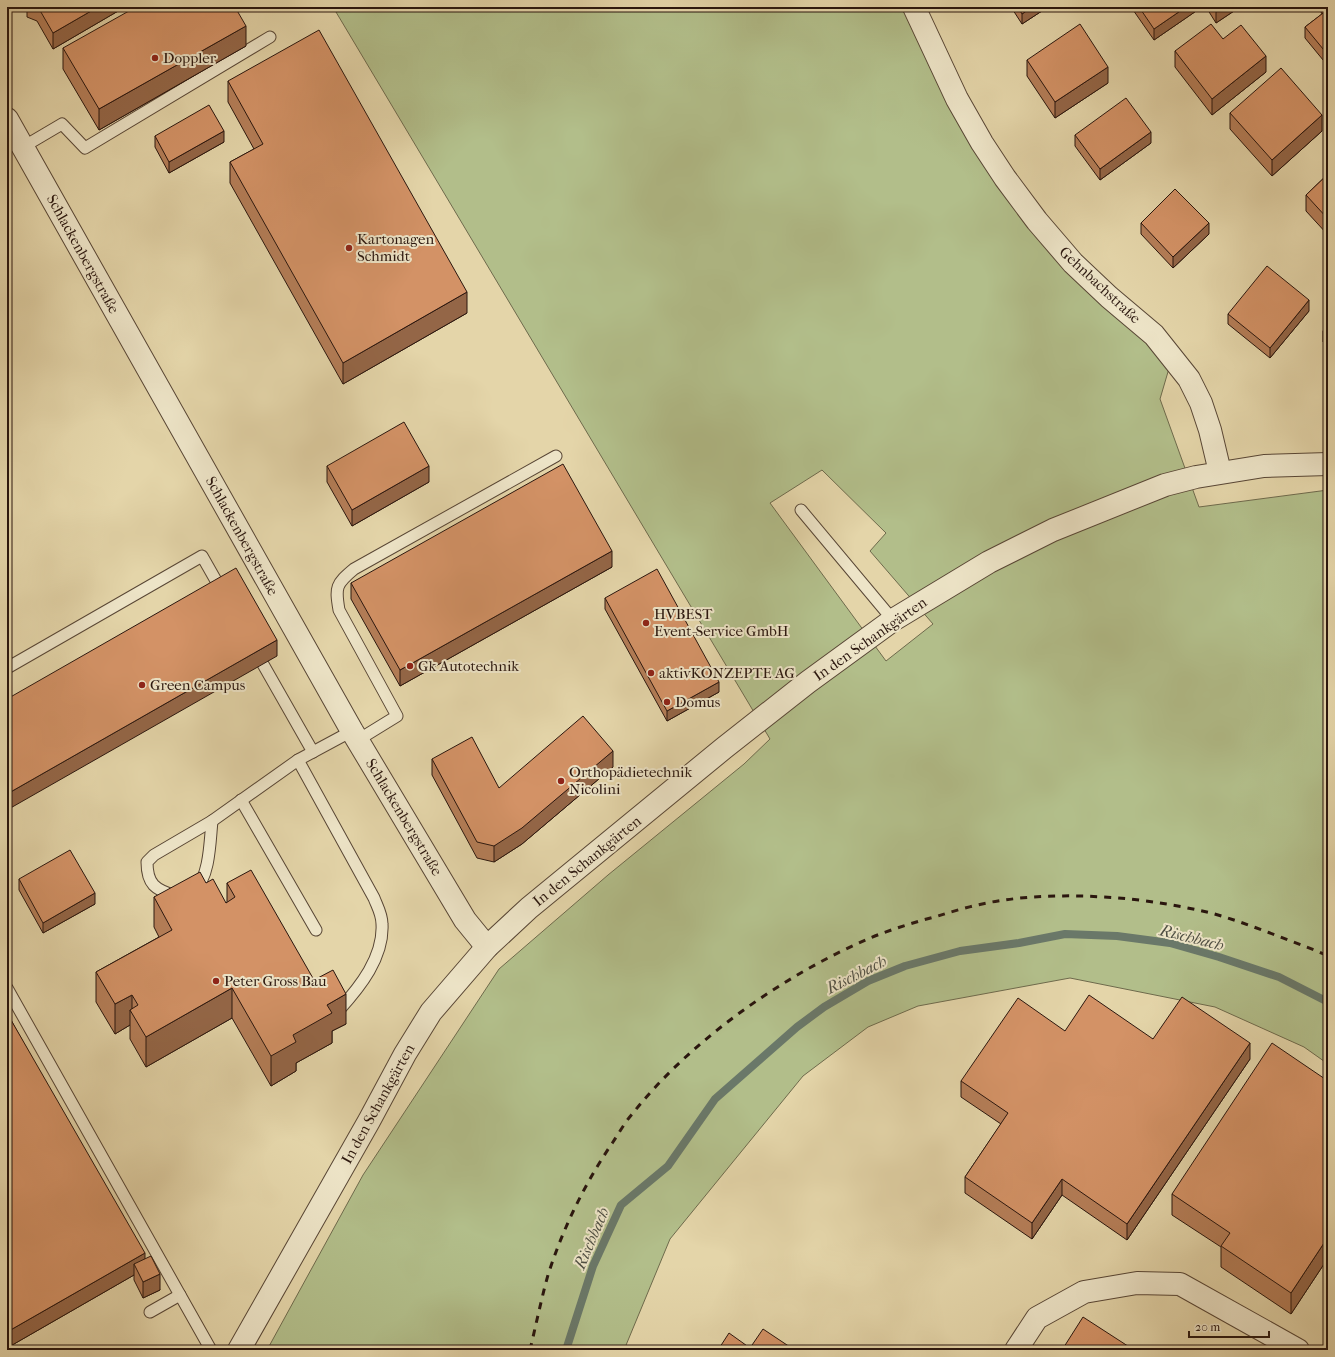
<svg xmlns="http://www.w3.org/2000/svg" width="1335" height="1357" viewBox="0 0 1335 1357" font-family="'IM FELL French Canon',serif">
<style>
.green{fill:#b2be8a;stroke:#6e6a4c;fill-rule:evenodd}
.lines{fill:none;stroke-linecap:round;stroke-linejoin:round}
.stream{stroke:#6a7869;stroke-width:8}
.service-casing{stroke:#584635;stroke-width:13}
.minor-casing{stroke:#584635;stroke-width:24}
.tertiary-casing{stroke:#584635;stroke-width:24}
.service{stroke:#ede4c7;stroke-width:11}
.minor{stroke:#ede4c7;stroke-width:22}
.tertiary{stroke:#ede4c7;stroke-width:22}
.rail{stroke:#2a160e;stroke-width:3;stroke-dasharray:7 7;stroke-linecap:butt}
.wall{fill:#b57e58;stroke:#2a160e}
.shaded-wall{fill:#946647;stroke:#2a160e}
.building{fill:#d39266;stroke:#2a160e}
.poi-dot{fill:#8f2418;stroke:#ede4c7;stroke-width:1.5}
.labels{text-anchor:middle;stroke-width:4;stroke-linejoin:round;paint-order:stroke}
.poi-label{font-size:15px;fill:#2a160e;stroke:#ede4c7;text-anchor:start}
.street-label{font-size:15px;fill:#2a160e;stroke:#ede4c7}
.water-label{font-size:16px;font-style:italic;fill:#4f4f43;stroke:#ede4c7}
</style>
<rect width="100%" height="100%" fill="#e4d5a9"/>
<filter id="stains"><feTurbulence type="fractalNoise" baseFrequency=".005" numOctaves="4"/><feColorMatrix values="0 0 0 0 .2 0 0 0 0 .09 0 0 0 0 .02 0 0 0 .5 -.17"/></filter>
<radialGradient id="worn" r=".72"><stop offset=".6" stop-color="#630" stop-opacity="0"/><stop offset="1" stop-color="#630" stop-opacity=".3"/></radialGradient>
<path class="green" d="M333,7h577l92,175 168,183 -10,34 39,108 129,-17v574l-24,-17 -89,-40 -145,-29 -152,28 -50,21 -65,49 -133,163 -46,111h-357l96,-175 136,-206 109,-94 136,-111 26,-25zM822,470l64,63 -16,18 63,73 -47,37 -116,-158z"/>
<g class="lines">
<polyline class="stream" points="566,1350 593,1266 621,1205 668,1166 715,1099 797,1027 824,1007 868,981 905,966 960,951 1019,943 1065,934 1117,936 1170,943 1219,957 1279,977 1328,1002"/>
<g class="service-casing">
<g id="service">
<polyline points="23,147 62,124 85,148 270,37"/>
<polyline points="801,510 893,620"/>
<polyline points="256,652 313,752"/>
<polyline points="7,668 202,556 223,593"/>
<path d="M358,740l39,-24 -58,-106c-4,-23 -3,-26 15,-41l202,-113"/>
<path d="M298,760l76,138c3,8 8,16 8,26 2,33 -22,63 -43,86"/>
<polyline points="241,800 316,930"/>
<path d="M195,889c15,-12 15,-50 17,-68"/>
<path d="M176,896c-21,-6 -29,-12 -29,-34l7,-7 58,-34 86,-61 54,-29"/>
<polyline points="7,988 211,1350"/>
<polyline points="150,1312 180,1295"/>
</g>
</g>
<g class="minor-casing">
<g id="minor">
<polyline points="914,7 957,99 982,143 1005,178 1037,221 1073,263 1109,297 1154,335 1189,379 1201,403 1210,430 1220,472"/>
<polyline points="7,119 352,731 465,920 487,947"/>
<polyline points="1016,1350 1037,1318 1084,1292 1137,1283 1180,1284 1298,1350"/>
</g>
</g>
<g class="tertiary-casing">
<polyline id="tertiary" points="239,1350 369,1121 405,1054 431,1012 487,947 529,908 724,748 808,682 893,620 989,562 1053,530 1165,485 1196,477 1264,466 1328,464"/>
</g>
<use href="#service" class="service"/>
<use href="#minor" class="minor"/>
<use href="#tertiary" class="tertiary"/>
<path class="rail" d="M530,1350c6,-25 11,-50 18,-75 15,-47 37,-92 65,-133 6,-9 12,-20 20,-29 59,-74 151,-138 237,-175 22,-9 45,-16 68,-22 19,-6 40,-12 60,-15 43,-7 89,-6 132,-2 28,3 55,8 81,14 36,10 71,25 106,38l11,5"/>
</g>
<g class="wall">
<polygon points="27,7 125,7 53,49 37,21 27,17"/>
<polygon points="1011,7 1048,7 1022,24"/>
<polygon points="1131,7 1202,7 1154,40"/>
<polygon points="1206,7 1240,7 1216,23"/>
<polygon points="1321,7 1328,7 1328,66 1305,38 1305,27 1322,14 1321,12"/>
<polygon points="1223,39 1266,72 1212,115 1175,67 1175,51"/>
<polygon points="246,46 99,130 63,69 63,48"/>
<polygon points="1027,60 1108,83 1055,118 1027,76"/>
<polygon points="228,81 467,313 343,384 230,183 230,162 254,149 228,102"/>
<polygon points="1230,113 1322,131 1272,176 1230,129"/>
<polygon points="1075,135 1151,143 1100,180 1075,146"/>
<polygon points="155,136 224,142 169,173 155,147"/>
<polygon points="1328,174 1328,235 1306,211 1306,195"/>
<polygon points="1141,223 1209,234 1173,268 1141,234"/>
<polygon points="1309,311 1270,358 1228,324 1228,314"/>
<polygon points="1328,325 1328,347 1323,342 1323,331"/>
<polygon points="327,466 429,482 352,526 327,482"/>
<polygon points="612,567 400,686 351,599 351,583"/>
<polygon points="605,598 719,692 667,721 605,609"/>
<polygon points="432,759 499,788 613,767 522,844 494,862 477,858 432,775"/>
<polygon points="19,879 95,904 43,933 19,890"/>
<polygon points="206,883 226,903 227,902 227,883 314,980 346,1024 332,1031 332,1043 296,1063 296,1071 271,1086 232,1018 146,1067 130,1039 130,1025 115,1034 96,1002 96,972 159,937 154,927 154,897"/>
<polygon points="7,1013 145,1260 160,1290 143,1298 134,1280 134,1275 7,1348"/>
<polygon points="1065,1031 1153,1039 1250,1059 1127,1240 1062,1195 1032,1239 965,1193 965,1177 1001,1124 961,1097 961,1081"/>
<polygon points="1328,1081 1328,1267 1324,1264 1291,1314 1221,1267 1221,1247 1172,1215 1172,1194"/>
</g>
<g class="shaded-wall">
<polygon points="98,7 125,7 53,49 53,33"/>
<polygon points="1032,7 1048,7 1022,24 1022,14"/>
<polygon points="1186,7 1202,7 1154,40 1154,29"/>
<polygon points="1223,7 1240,7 1216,23 1216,12"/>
<polygon points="246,26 246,46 99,130 99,109"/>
<polygon points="1266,56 1266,72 1212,115 1212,99"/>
<polygon points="1108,67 1108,83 1055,118 1055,102"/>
<polygon points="1322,115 1322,131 1272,176 1272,160"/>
<polygon points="224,131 224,142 169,173 169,162"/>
<polygon points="1151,132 1151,143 1100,180 1100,169"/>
<polygon points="1209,223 1209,234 1173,268 1173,257"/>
<polygon points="467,292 467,313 343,384 343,363"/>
<polygon points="1309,300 1309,311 1270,358 1270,348"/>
<polygon points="429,466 429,482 352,526 352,510"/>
<polygon points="612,551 612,567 400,686 400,670"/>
<polygon points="277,640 277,656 7,810 7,794"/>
<polygon points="719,682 719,692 667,721 667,711"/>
<polygon points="613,751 613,767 522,844 494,862 494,846"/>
<polygon points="95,893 95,904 43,933 43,923"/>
<polygon points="232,988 232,1018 146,1067 146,1037"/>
<polygon points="346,994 346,1024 332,1031 332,1043 296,1063 296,1071 271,1086 271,1056 293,1035 327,1005"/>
<polygon points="132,995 132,1013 130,1010 130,1025 115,1034 115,1004"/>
<polygon points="1250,1043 1250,1059 1127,1240 1127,1224"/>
<polygon points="1062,1179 1062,1195 1032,1239 1032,1223"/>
<polygon points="1324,1243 1324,1264 1291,1314 1291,1293"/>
<polygon points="145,1253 145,1269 134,1264 134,1275 7,1348 7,1332"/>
<polygon points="160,1274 160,1290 143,1298 143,1282"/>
</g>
<g class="building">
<polygon points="38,7 98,7 53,33"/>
<polygon points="136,7 235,7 246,26 99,109 63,48"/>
<polygon points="1018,7 1032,7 1022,14"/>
<polygon points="1139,7 1186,7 1154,29"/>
<polygon points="1213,7 1223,7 1216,12"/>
<polygon points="1325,7 1328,7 1328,55 1305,27 1327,10"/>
<polygon points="1080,24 1108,67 1055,102 1027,60"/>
<polygon points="1211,24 1223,39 1241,25 1266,56 1212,99 1175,51"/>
<polygon points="319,30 467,292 343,363 230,162 263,144 228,81"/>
<polygon points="1281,68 1322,115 1272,160 1230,113"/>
<polygon points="1126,98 1151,132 1100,169 1075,135"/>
<polygon points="209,105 224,131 169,162 155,136"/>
<polygon points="1328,174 1328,219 1306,195"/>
<polygon points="1175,189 1209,223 1173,257 1141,223"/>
<polygon points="1267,266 1309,300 1270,348 1228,314"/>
<polygon points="1328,325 1328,336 1323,331"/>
<polygon points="404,422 429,466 352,510 327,466"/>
<polygon points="563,464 612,551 400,670 351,583"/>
<polygon points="236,568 277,640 7,794 7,699"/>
<polygon points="657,569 719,682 667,711 605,598"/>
<polygon points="583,716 613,751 522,828 494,846 477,842 432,759 472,737 499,788"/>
<polygon points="70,850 95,893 43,923 19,879"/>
<polygon points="251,870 314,980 333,970 346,994 327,1005 332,1013 293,1035 296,1042 271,1056 232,988 146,1037 130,1010 138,1005 132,995 115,1004 96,972 172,930 154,897 200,872 206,883 213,879 226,903 235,897 227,883"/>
<polygon points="1089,995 1153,1039 1182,997 1250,1043 1127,1224 1062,1179 1032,1223 965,1177 1008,1113 961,1081 1018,998 1065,1031"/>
<polygon points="7,1013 145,1253 7,1332"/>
<polygon points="1272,1043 1328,1081 1328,1246 1324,1243 1291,1293 1221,1246 1230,1233 1172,1194"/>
<polygon points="151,1256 160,1274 143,1282 134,1264"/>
<polygon points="1083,1317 1134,1350 1062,1350"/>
<polygon points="763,1329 790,1347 788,1350 718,1350 729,1333 750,1348"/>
<polygon points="22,1346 22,1350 16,1350"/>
</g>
<g class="poi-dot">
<circle cx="155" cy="58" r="4"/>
<circle cx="349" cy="248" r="4"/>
<circle cx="646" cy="623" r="4"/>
<circle cx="410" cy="666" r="4"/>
<circle cx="651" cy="673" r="4"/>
<circle cx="142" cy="685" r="4"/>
<circle cx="667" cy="702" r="4"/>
<circle cx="561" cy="781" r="4"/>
<circle cx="216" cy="981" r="4"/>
</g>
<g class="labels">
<g class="poi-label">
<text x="163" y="63">Doppler</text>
<text x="357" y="244">Kartonagen<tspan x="357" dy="17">Schmidt</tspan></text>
<text x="654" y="619">HVBEST<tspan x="654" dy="17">Event-Service GmbH</tspan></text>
<text x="418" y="671">Gk Autotechnik</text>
<text x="659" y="678">aktivKONZEPTE AG</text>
<text x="150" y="690">Green Campus</text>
<text x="675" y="707">Domus</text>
<text x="569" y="777">Orthopädietechnik<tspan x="569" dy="17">Nicolini</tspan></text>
<text x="224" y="986">Peter Gross Bau</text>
</g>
<g class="street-label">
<text transform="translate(83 254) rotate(61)" y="5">Schlackenbergstraße</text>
<text transform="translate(1100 285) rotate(43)" y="5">Gehnbachstraße</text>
<text transform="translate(242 536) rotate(61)" y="5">Schlackenbergstraße</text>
<text transform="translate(870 639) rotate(-35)" y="5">In den Schankgärten</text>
<text transform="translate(404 817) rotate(59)" y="5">Schlackenbergstraße</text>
<text transform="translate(587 861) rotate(-39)" y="5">In den Schankgärten</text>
<text transform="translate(378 1104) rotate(-61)" y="5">In den Schankgärten</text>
</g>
<g class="water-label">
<text transform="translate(1192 937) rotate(14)" y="6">Rischbach</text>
<text transform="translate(856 974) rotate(-27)" y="6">Rischbach</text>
<text transform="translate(591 1238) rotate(-67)" y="6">Rischbach</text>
</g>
</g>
<rect width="1335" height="1357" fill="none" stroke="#e4d5a9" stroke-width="24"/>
<rect x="8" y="8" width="1319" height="1341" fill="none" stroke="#2a160e" stroke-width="2"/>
<rect x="12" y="12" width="1311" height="1333" fill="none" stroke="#2a160e"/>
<path d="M1189 1331v6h80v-6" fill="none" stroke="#2a160e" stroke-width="2"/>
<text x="1195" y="1331" font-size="12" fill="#2a160e" stroke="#ede4c7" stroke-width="3" paint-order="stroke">20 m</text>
<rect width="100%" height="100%" filter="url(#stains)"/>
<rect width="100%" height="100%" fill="url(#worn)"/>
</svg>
